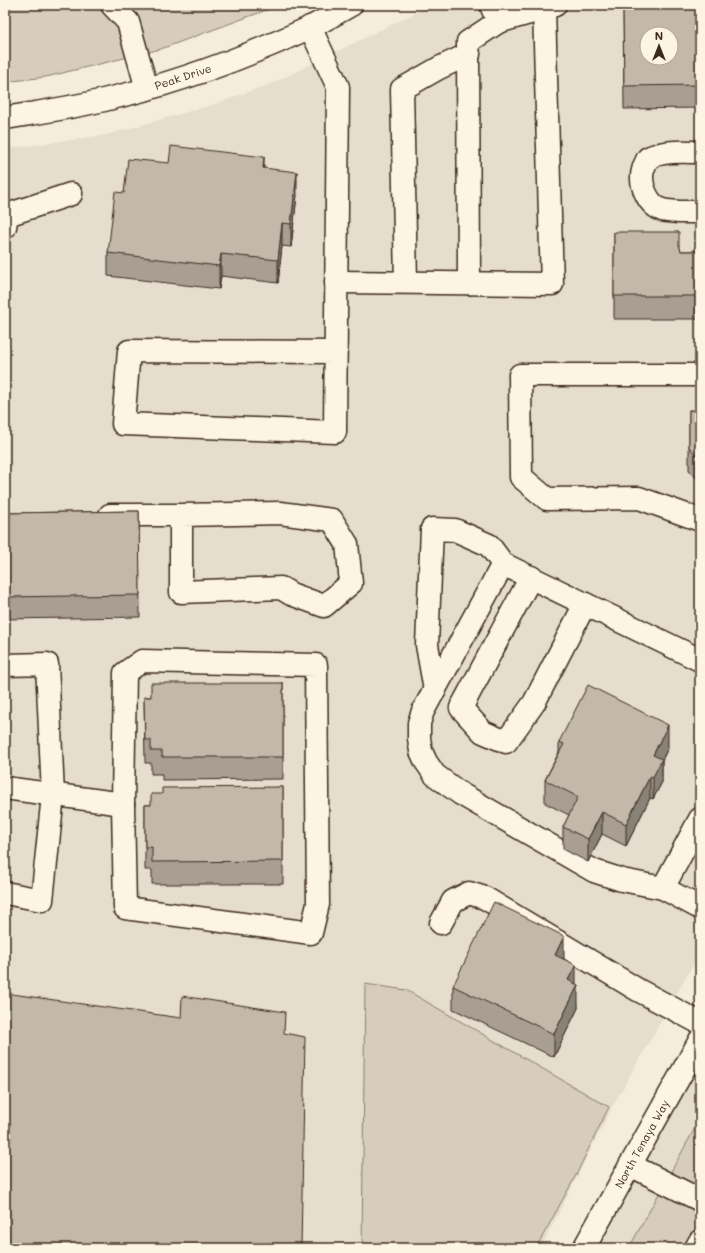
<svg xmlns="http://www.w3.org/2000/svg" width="705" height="1253" viewBox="0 0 705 1253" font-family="Mali,sans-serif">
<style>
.built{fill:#e5ddce;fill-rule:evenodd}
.green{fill:#d6cdbd;stroke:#887c6e}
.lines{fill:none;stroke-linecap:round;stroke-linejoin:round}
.minor-casing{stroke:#3b2a1e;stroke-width:25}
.major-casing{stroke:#3b2a1e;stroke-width:25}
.minor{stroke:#fcf5e5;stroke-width:22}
.major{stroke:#fcf5e5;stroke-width:22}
.wall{fill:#a89f92;stroke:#3b2a1e}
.shaded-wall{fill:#888277;stroke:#3b2a1e}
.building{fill:#c3b9aa;stroke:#3b2a1e;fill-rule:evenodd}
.labels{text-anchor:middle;stroke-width:3;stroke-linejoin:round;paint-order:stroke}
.street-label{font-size:11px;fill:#3b2a1e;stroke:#fcf5e5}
</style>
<rect width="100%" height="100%" fill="#f4eddd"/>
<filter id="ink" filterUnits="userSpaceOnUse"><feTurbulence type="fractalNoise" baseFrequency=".025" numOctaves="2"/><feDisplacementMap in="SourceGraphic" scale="8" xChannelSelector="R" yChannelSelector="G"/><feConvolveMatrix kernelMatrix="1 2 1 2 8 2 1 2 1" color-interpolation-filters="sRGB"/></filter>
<g filter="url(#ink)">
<g class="built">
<path d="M431,5h269v948l-88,154 -71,141h-536v-1099l101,-14 109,-31 58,-21zM647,34h24v24h-24z"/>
<polygon points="700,1040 700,1248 600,1248 630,1165"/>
</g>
<g class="green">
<polygon points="5,5 272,5 272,8 161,49 46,77 5,82"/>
<polygon points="365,984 406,990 609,1107 573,1181 536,1248 362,1248"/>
<polygon points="700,1119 700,1248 629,1248"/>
</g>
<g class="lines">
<g class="minor-casing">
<g id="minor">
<polyline points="112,5 128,22 147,89"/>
<polyline points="498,22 544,9"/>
<polyline points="310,27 338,87 335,432 123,424 129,351 336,352"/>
<path d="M5,118c36,-6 72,-11 107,-20 68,-16 134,-41 197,-70 14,-7 28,-15 42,-23"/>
<path d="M700,152c-18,0 -36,-2 -52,6 -2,4 -4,8 -5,12 -4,14 5,35 19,40 12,3 26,2 38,2"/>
<polyline points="5,227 7,215 71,194"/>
<polyline points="336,282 552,284 544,9 555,5"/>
<polyline points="406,282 402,89 439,68 469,54"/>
<polyline points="469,283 468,42 498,22 491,5"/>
<polyline points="700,375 520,375 521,477 547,499 639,498 700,520"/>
<polyline points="110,515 181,515 280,513 332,520 347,544 351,583 324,606 291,594 281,588 181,592 181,515"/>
<polyline points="503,564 423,711 419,723 419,738 421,751 426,762 435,775 461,794 594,871 622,880 663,888 700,908"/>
<polyline points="531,577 461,708 483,732 506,742 534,703 585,604"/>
<polygon points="142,661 316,665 318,904 311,933 125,908 123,804 125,673"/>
<polyline points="5,665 47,664 53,795 42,900 5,893"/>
<polyline points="435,690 427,645 432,529 455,530 489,545 503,564 700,660"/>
<polyline points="5,788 123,804"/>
<polyline points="663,888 700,819"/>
<polyline points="441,923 453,901 469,893 485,898 638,990 700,1023"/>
<polyline points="630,1165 700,1200"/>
<polyline points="696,1248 700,1241"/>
</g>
</g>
<g class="major-casing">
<polyline id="major" points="584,1248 700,1040"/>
</g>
<use href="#minor" class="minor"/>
<use href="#major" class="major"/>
</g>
<g class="wall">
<polygon points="623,5 700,5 700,108 624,109"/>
<polygon points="264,169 297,195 291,247 282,246 278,283 221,276 219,289 108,276 108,253 124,193"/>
<polygon points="614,232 679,245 681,251 700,251 700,319 614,319"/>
<polygon points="689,410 700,411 700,482 689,470"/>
<polygon points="139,511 140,617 5,619 5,513"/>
<polygon points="283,683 283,779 162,780 162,774 151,774 151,763 145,763 144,697 151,697"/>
<polygon points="559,742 668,748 662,760 662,782 653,799 650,798 626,846 602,834 588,862 563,849 563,827 569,815 545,803 545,780 559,752"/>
<polygon points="283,787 283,884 152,884 152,870 145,870 145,805 151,805 162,794"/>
<polygon points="564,958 564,959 576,984 578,1008 554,1057 453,1009 453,986"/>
</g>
<g class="shaded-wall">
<polygon points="264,157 264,179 263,168"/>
<polygon points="297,172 297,195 291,247 291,224"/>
<polygon points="282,223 282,246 278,283 278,260"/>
<polygon points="221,254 221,276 219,289 219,266"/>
<polygon points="668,725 668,748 662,760 662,782 653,799 653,755"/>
<polygon points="650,776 650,798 626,846 626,824"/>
<polygon points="602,812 602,834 588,862 588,839"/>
<polygon points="564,936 564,958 555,978 555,955"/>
<polygon points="576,965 576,988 568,980"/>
<polygon points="578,985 578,1008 554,1057 554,1034"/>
</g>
<g class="building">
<path d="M623,5h77v80l-76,1zM647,34h24v24h-24z"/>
<polygon points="171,146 264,157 263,168 297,172 291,224 282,223 278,260 221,254 219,266 108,253 115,192 124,193 128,159 169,163"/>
<polygon points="614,232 679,232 679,245 681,251 700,251 700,296 614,296"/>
<polygon points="689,410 700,411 700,459 689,447"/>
<polygon points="139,511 140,595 5,597 5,513"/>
<polygon points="151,683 283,683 283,757 162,757 162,751 151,751 151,740 145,740 144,697 151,697"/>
<polygon points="588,685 668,725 653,755 662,759 653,777 650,776 626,824 602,812 588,839 563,827 578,797 545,780 564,744 559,742"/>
<polygon points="283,787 283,861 152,862 152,847 145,847 145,805 151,805 151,794 162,794 162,788"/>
<polygon points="494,902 564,936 555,955 576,965 568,980 578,985 554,1034 453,986"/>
<polygon points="5,993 181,1018 182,996 285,1012 284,1033 305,1037 301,1248 5,1248"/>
</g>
</g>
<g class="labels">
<g class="street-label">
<text transform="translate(183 77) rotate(-18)" y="4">Peak Drive</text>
<text transform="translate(642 1144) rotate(-61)" y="4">North Tenaya Way</text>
</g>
</g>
<rect width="705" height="1253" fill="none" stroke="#fcf5e5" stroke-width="20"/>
<rect x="10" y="10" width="685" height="1233" fill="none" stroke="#3b2a1e" stroke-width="1.5" filter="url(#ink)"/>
<g transform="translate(659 46)"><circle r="19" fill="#fcf5e5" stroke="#afa495"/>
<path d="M0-3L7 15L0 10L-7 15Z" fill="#3b2a1e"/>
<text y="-6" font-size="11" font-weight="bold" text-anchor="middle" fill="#3b2a1e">N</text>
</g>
</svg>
